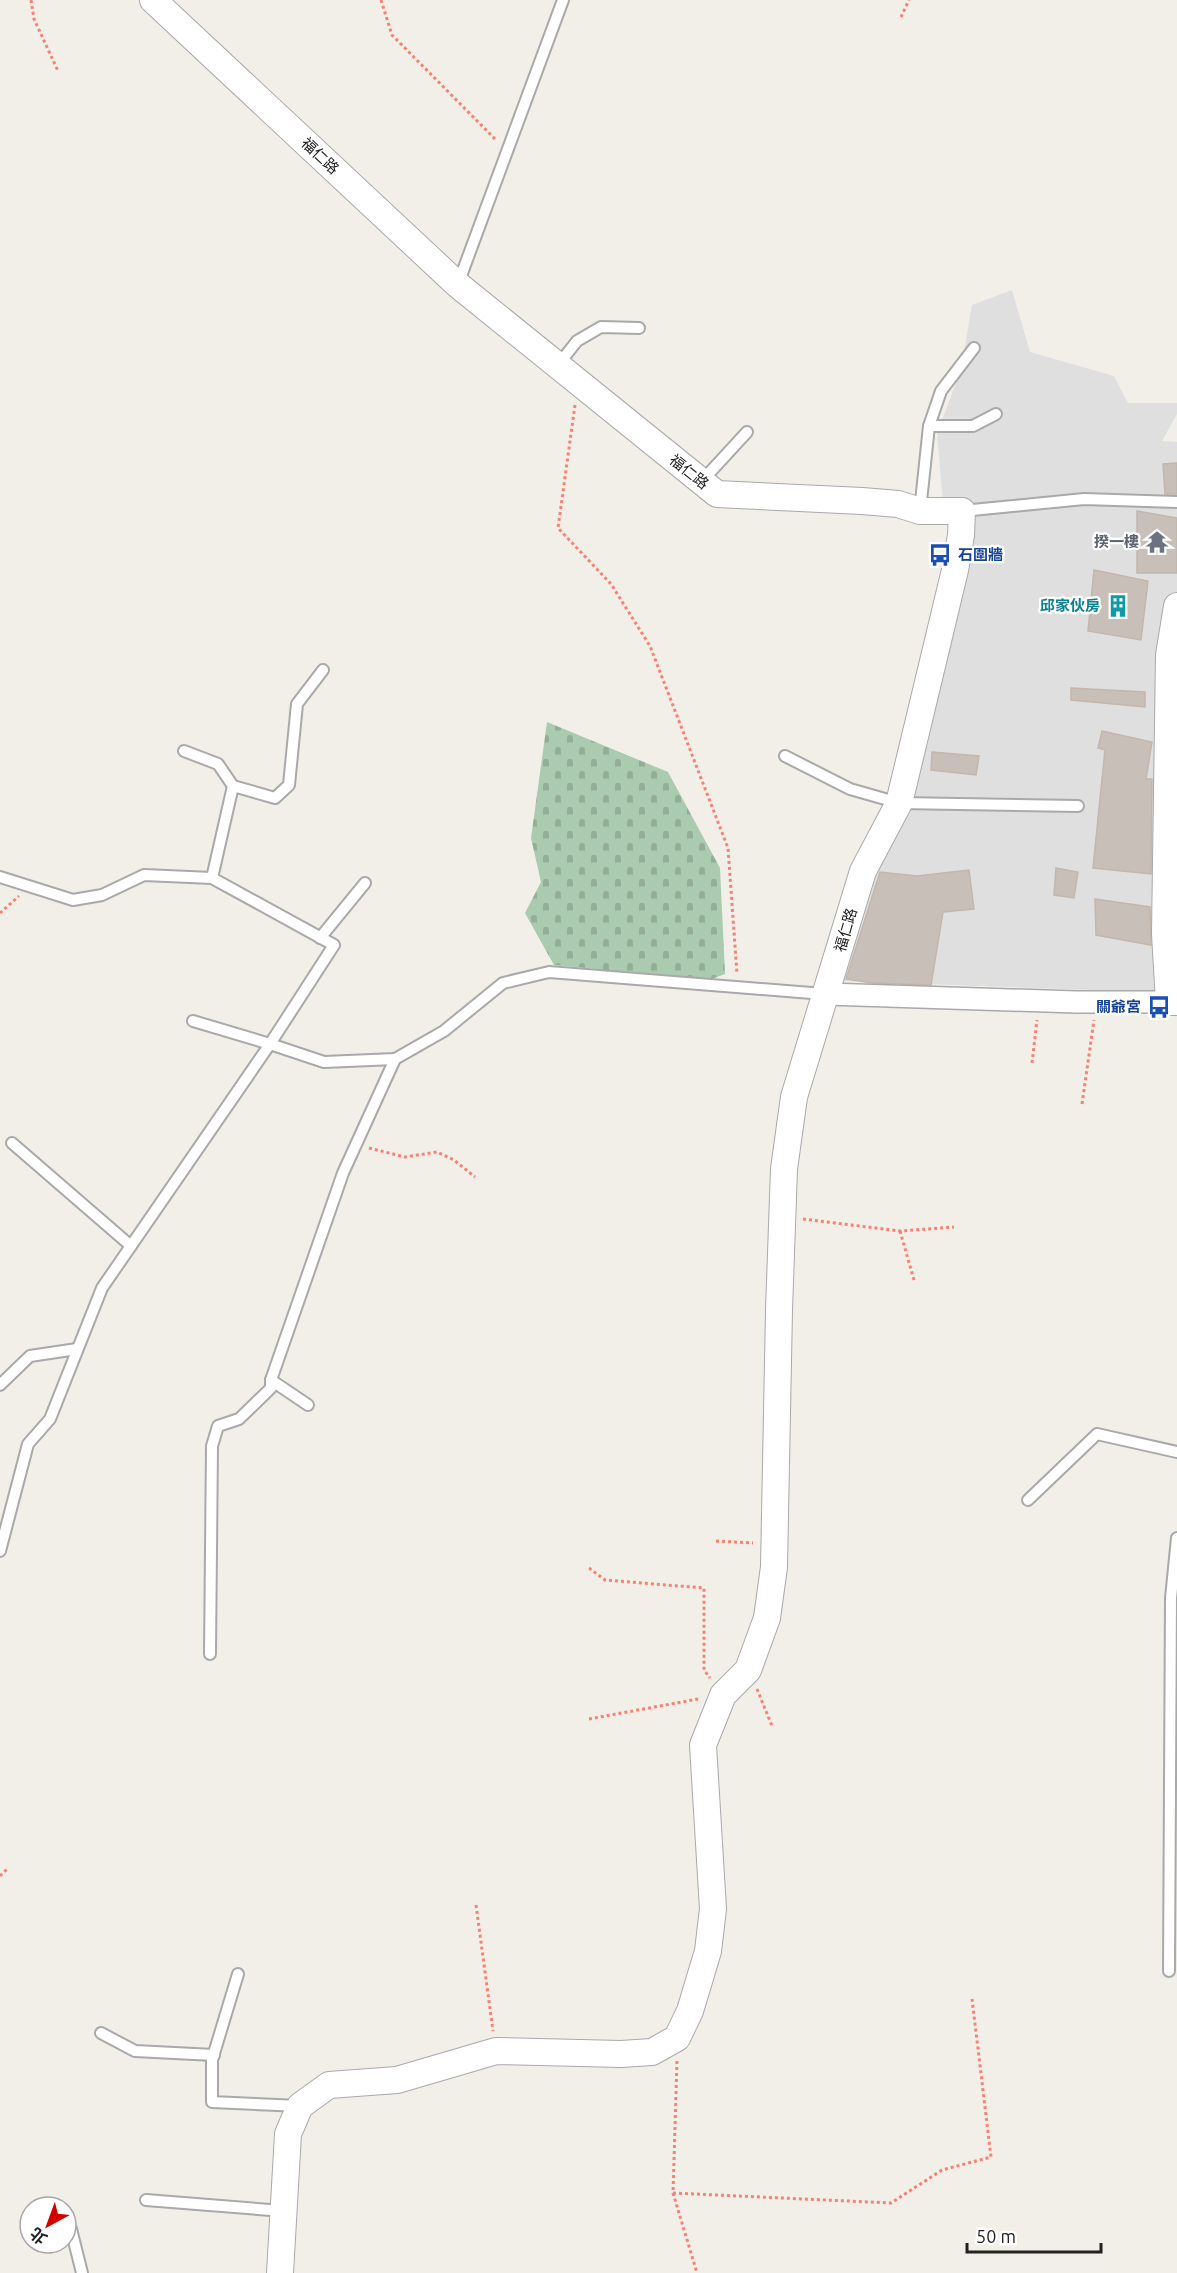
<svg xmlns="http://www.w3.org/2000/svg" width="1177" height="2273" viewBox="0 0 1177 2273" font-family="Ubuntu,'Noto Sans TC',sans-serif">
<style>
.residential{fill:#e0dfdf}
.cemetery{fill:url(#cemetery-stones)}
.building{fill:#c7bfb8;stroke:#c4b6ab;stroke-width:1.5}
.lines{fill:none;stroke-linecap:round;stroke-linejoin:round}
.service-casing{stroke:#a9a9a9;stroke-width:14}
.minor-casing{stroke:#a9a9a9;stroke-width:24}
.tertiary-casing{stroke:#a9a9a9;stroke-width:28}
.path{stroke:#fa8072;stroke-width:3;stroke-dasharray:3 3;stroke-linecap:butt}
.service{stroke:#fff;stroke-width:10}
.minor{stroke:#fff;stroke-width:21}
.tertiary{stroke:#fff;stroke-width:26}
.labels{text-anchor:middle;stroke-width:4.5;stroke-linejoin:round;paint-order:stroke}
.street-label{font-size:15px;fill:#222;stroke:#fff}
.worship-label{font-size:15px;font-weight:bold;fill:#5b616d;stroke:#fff;text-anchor:end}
.transit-label{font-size:15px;font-weight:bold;fill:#164399;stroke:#fff;text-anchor:start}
.culture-label{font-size:15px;font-weight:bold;fill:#0d838f;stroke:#fff;text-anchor:end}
</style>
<defs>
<pattern id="cemetery-stones" width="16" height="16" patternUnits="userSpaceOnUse" patternTransform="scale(1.5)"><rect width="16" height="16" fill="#aacbaf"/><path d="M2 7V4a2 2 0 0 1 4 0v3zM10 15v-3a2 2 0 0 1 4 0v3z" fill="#92ae96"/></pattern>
</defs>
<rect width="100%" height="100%" fill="#f2efe9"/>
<polygon class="residential" points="1012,290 1030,352 1114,376 1128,403 1177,403 1177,414 1162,441 1177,442 1177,993 839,981 965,536 943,502 937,434 961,369 972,305"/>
<polygon class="cemetery" points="547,722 668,772 720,868 725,974 709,980 554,965 525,913 541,882 531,838"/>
<g class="building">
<polygon points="1177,463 1177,494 1165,494 1163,464"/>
<polygon points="1137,511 1177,518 1177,573 1137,573"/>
<polygon points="1094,570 1148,581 1141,640 1088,631"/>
<polygon points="1071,688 1145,692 1145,707 1071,700"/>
<polygon points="1102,731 1152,742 1146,779 1152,779 1151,874 1093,868 1105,750 1098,748"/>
<polygon points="932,752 979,756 976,775 931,770"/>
<polygon points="1056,868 1078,872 1074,898 1054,895"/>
<polygon points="969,870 974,909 943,912 931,985 872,983 846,979 880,872 917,876"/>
<polygon points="1095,899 1150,907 1151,945 1096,935"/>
</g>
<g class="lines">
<g class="service-casing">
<g id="service">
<polyline points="458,284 563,0"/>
<polyline points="558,365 577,341 601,327 639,328"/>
<polyline points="929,426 973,426 996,414"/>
<polyline points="701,482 747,432"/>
<polyline points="920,511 929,426 941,391 974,348"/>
<polyline points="962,511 1084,499 1177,502"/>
<polyline points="184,751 218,764 233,786"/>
<polyline points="785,756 850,789 899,803 1078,806"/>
<polyline points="0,877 73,900 102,895 144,875 212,878 334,945 270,1044 324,1062 395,1059 444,1031 503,983 549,972 824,994"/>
<polyline points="212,878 233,786 275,798 289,785 297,704 323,670"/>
<polyline points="320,938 365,883"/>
<polyline points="12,1143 131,1246"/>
<polyline points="271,1380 308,1405"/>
<polyline points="0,1385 30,1356 77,1349"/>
<polyline points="1028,1500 1097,1434 1177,1452"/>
<polyline points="0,1551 28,1444 50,1419 102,1288 270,1044 193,1021"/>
<polyline points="210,1654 212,1446 218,1426 239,1419 271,1388 271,1380 343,1173 395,1059"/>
<polyline points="1169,1971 1171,1598 1177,1538"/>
<polyline points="238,1974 212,2060 212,2102 300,2106"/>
<polyline points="101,2033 135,2051 214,2055"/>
<polyline points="146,2200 283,2211"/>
<polyline points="71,2229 82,2273"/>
</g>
</g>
<g class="minor-casing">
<polyline id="minor" points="827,994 1076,1002 1169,1002"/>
</g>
<g class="tertiary-casing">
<g id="tertiary">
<polyline points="153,0 458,285 717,494 862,501 898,504 920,511 962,511 961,535 955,570 899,803 863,871 794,1097 784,1169 779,1310 774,1567 767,1618 748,1670 723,1695 703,1745 713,1909 708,1951 690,2011 677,2038 652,2052 621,2054 496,2051 397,2080 329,2085 300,2106 288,2134 280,2273"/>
<polyline points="1177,606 1169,655 1165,934 1169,1002 1177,1002"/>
</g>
</g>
<g class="path">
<polyline points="31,0 34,19 58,71"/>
<polyline points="381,0 392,35 496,140"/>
<polyline points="901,17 909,0"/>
<polyline points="575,405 558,528 611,584 650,646 728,848 737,974"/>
<polyline points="0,913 19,896"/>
<polyline points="1032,1063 1037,1020"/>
<polyline points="1082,1104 1094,1020"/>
<polyline points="369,1148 405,1157 437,1152 454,1160 475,1177"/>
<polyline points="803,1219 900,1231 954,1227"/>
<polyline points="900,1231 914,1280"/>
<polyline points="716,1541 753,1543"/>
<polyline points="589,1568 605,1580 704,1588 704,1670 710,1678"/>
<polyline points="757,1689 772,1726"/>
<polyline points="589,1719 698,1699"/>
<polyline points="0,1876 7,1869"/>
<polyline points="476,1905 493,2031"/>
<polyline points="677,2061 673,2193 697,2273"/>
<polyline points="673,2193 891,2203 942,2170 991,2157 972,1999"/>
</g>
<use href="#service" class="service"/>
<use href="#minor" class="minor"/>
<use href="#tertiary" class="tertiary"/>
</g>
<defs>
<g id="temple-bare" transform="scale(1.8)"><path d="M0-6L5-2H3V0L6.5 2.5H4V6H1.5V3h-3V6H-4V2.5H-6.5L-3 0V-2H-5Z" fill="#6b7280" stroke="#fff" stroke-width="2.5" paint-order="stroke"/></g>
<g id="bus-bare" transform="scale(1.8)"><path d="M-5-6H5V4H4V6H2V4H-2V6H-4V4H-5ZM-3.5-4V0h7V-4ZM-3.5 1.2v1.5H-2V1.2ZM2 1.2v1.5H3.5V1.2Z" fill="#1a4fb4" stroke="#fff" stroke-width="2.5" paint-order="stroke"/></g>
<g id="building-bare" transform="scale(1.8)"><path d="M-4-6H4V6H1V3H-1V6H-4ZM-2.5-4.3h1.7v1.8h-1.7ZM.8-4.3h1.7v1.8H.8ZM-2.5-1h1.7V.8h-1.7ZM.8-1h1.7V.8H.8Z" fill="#0f9aa8" stroke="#fff" stroke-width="2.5" paint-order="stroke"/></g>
</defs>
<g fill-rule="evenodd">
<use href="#temple-bare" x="1157" y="542"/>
<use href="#bus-bare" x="940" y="555"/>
<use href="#building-bare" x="1118" y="606"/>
<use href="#bus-bare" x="1159" y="1007"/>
</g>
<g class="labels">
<g class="street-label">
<text transform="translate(320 156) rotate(43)" y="5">福仁路</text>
<text transform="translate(689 472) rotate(39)" y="5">福仁路</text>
<text transform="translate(846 930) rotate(-74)" y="5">福仁路</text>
</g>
<g class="worship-label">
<text x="1139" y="547">揆一樓</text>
</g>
<g class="transit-label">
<text x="958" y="560">石圍牆</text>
<text x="1141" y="1012" text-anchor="end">關爺宮</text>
</g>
<g class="culture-label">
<text x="1100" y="611">邱家伙房</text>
</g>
</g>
<g transform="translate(48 2225) rotate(221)"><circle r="28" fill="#ffffff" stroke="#a7a7a7" stroke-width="1.5"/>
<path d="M0-4.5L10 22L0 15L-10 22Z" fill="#d40000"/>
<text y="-9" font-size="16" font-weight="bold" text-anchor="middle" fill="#222222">北</text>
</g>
<path d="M967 2243v9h134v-9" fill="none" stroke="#222222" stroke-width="3"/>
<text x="976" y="2243" font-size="18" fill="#222222" stroke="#ffffff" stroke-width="4.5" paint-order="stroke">50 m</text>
</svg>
